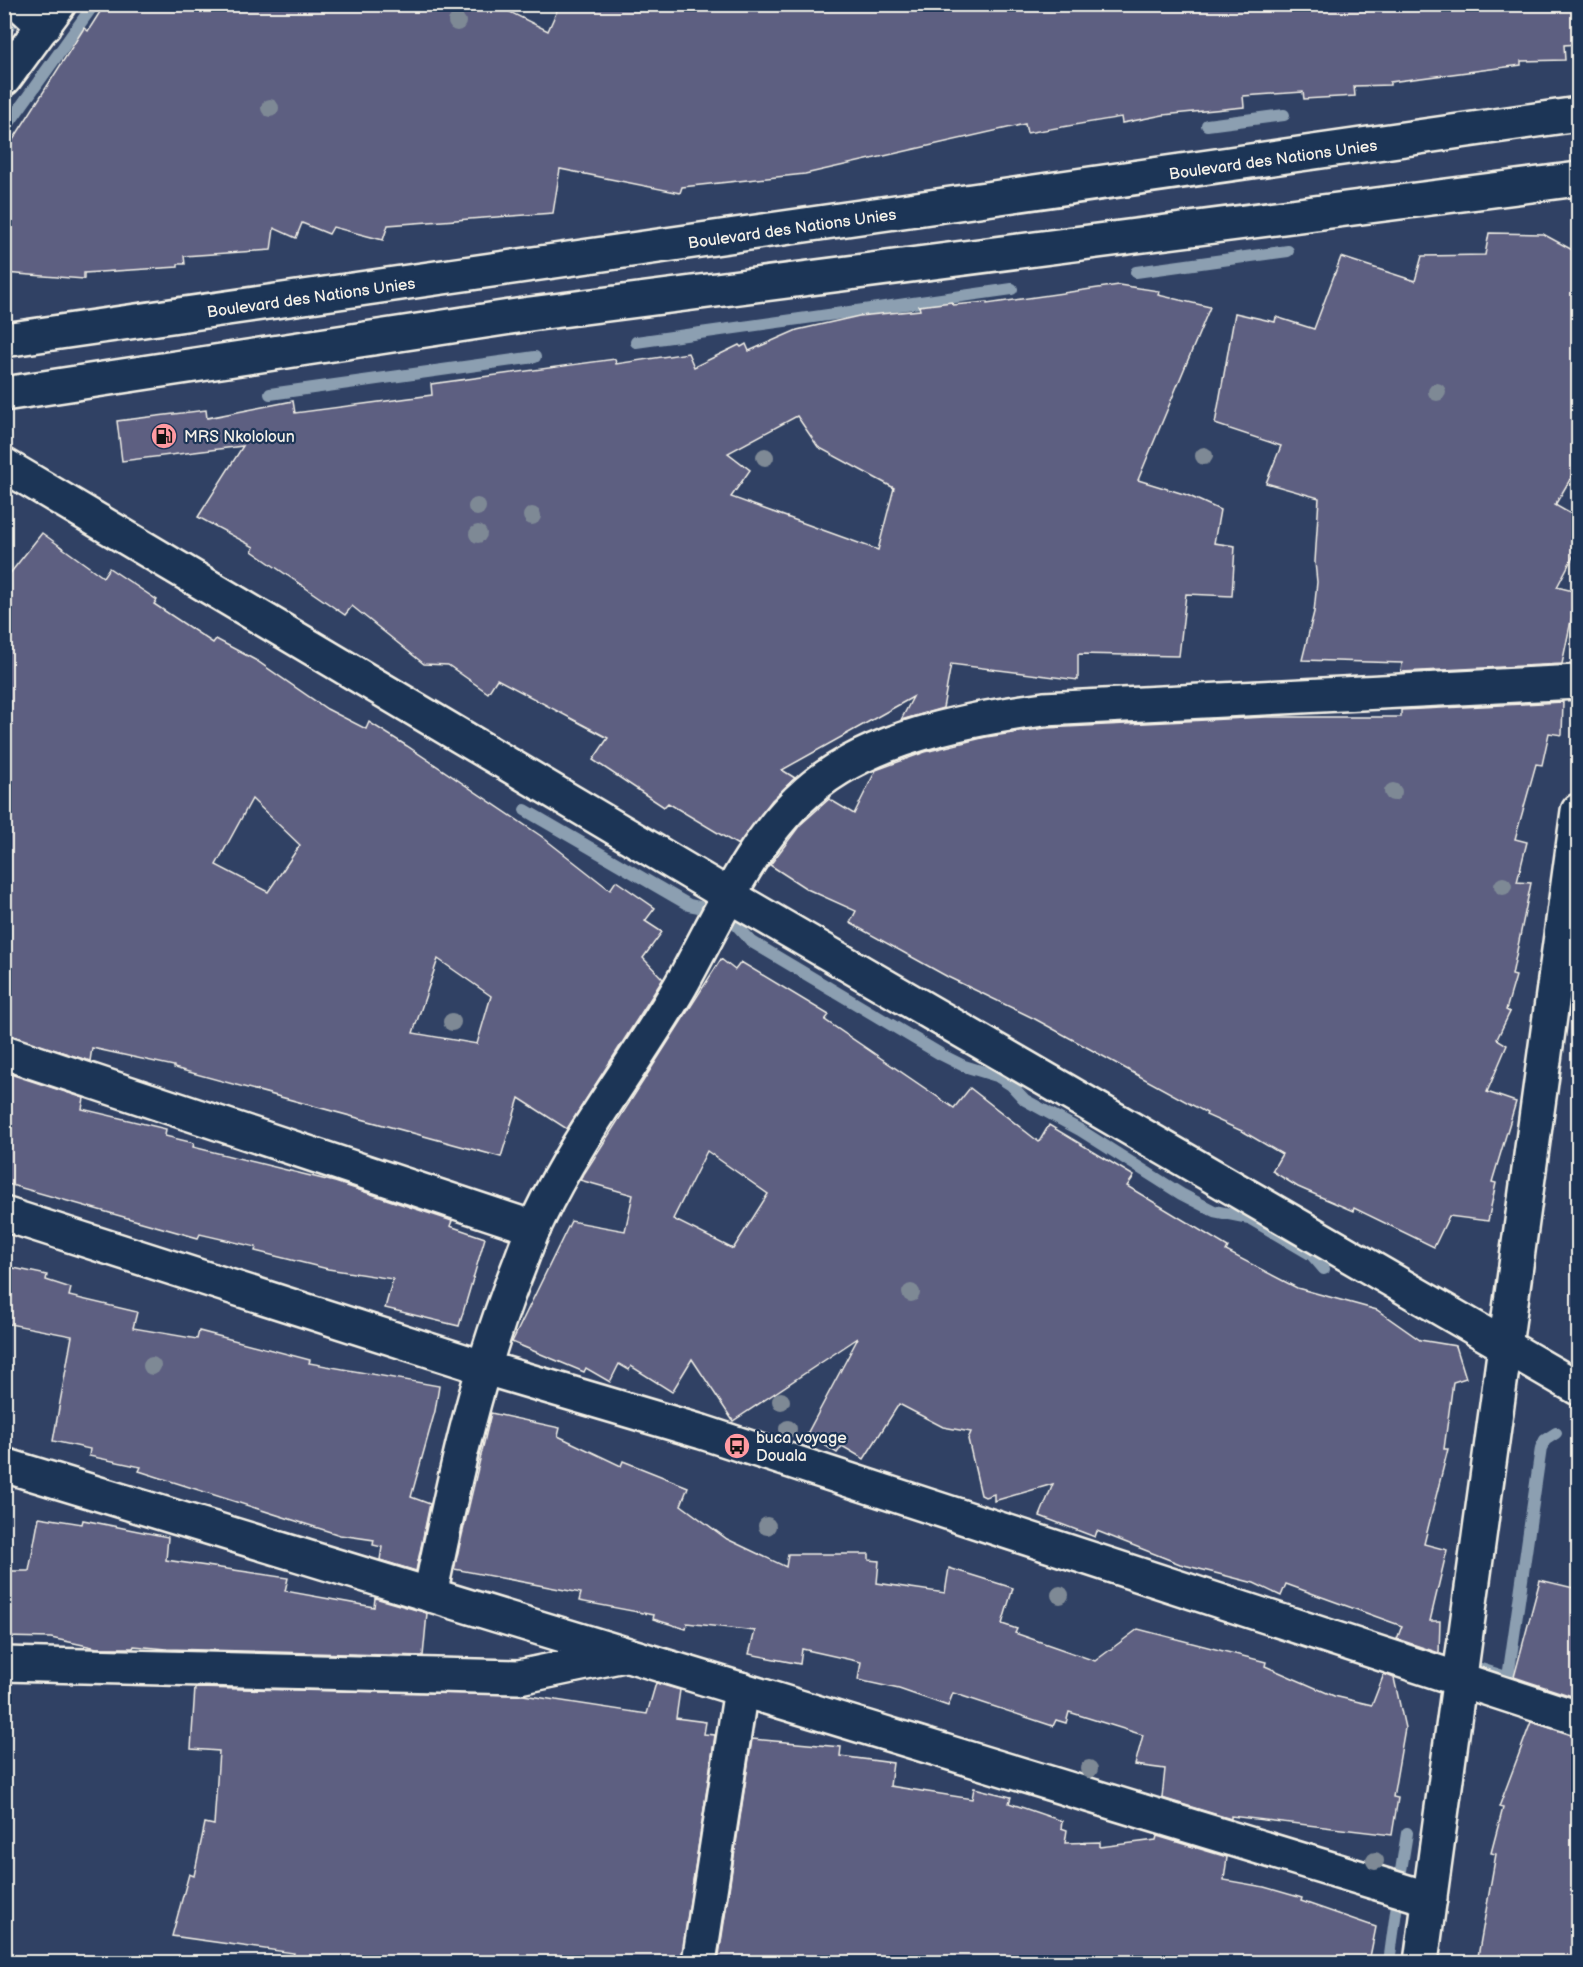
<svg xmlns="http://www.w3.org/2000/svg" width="1583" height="1967" viewBox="0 0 1583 1967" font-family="'Balsamiq Sans',sans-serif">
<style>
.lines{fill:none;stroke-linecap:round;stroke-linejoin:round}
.stream{stroke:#8c9fb1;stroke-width:12}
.building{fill:#5d5e81;stroke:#f4f1e8;stroke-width:1.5;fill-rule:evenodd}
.minor-casing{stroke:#f4f1e8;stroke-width:38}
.major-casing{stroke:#f4f1e8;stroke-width:38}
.minor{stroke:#1d3557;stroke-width:33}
.major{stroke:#1d3557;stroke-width:33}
.tree{fill:#7e8995}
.labels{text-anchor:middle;stroke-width:4.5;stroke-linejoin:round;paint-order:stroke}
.street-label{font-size:16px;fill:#f4f1e8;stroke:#1d3557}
.poi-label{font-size:16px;fill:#f4f1e8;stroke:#1d3557;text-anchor:start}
</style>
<rect width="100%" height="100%" fill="#304164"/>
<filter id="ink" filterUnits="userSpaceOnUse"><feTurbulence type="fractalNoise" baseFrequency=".0167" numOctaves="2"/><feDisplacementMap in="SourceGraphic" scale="12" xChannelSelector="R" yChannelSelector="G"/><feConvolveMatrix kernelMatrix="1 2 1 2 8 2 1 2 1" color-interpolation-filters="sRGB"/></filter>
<g filter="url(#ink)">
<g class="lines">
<g class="stream">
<polyline points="4,33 13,20"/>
<polyline points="1207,125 1284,115"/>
<polyline points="4,130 94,4"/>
<polyline points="1136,272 1288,251"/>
<polyline points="636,342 1012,289"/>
<polyline points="270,394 535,357"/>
<polyline points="525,810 689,905 714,910 731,919 752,942 942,1055 964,1066 997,1076 1011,1085 1025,1100 1080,1130 1181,1194 1214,1211 1249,1218 1312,1255 1324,1269"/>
<polyline points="1465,1664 1578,1700"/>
<polyline points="1507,1684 1541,1448 1545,1440 1556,1433"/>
<polyline points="1399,1883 1407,1833"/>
<polyline points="1389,1962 1397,1904"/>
</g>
</g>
<g class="building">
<polygon points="105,4 494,4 548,31 560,4 1578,4 1578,44 1564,45 1565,60 1521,61 1521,65 1514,66 1390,82 1390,85 1354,86 1355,96 1304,99 1303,92 1243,96 1244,107 1163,115 1122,123 1121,117 1027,133 1025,124 805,174 682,187 680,193 560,169 553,213 388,225 383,240 333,227 329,234 302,223 296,238 274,228 271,250 184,256 185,264 178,264 178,267 84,273 84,279 4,273 4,154 84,28 88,31"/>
<polygon points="1489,233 1543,234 1578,253 1578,466 1555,505 1578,518 1578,547 1557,587 1577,592 1562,664 1401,672 1402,663 1302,660 1314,612 1317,582 1315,562 1319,498 1266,483 1281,446 1215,424 1235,313 1275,322 1276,317 1314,329 1341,257 1415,281 1422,256 1485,255"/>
<path d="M1119,285l40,6 -1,4 52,12 -72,173 49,15 33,15 -6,33 21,3 -3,50 -46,-2 -7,62 -101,-2v26l-127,-16 -8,44 -42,12 12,-23 -131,73 13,8 -23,22 -34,45 -70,-42 -4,4 -71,-47 15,-22 -111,-59 -9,14 -40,-28 -24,-1 -72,-58 -7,9 -93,-64 2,-4 -56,-30 45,-71 -121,15 -5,-40 89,-11 1,8 86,-17 2,12 137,-18 -1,-11 184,-25 1,5 72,-11 6,14 45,-22 2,2 5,-3 3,7 48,-21 62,-14 61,-6 -1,-4 33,-4 1,3 34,-3v2zM797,416l21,31 76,41 -16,62 -147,-53 19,-27 -22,-17z"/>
<path d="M42,533l61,44 6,-9 48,32 -3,4 59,39 3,-4 41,22 70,48 39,20 3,-7 38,24 134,90 69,54 6,-9 39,27 -10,13 17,11 -19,26 20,21 -96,150 -48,-31 -18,59 -327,-89v-2l-82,-18 -2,13 -86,-27v-453zM252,799l48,46 -32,47 -52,-27zM438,959l53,37 -14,48 -64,-11z"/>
<polygon points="1563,702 1562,735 1549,733 1542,765 1536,764 1515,839 1527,842 1517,882 1531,883 1512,975 1516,976 1506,1010 1510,1012 1497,1039 1507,1045 1487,1092 1516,1102 1492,1182 1496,1183 1488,1221 1449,1216 1434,1247 1354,1208 1353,1211 1298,1187 1272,1171 1282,1154 1244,1132 1206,1115 1207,1113 1035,1019 948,977 850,923 856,911 807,889 770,865 800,825 829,799 854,814 876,770 925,752 986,737 1046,728 1266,717 1401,717 1401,710"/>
<path d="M721,959l14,11 6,-8 88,53 -4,5 129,88 16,-20 69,54 10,-17 85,51 -7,10 101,61 -2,4 71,37 80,22 43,30 36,6 10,32 -13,4 -9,67h4l-24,95 23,6 -17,71h10l-1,32 -42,-14 5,-13 -116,-42 -5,12 -27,-13 -74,-19 -83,-33 -2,6 -55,-21 13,-32 -59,17v-7l-9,3 -4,-2 -13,-56 3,-7 -28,-5 -44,-23 -35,55 -22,-13 -5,7 -30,-19 51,-96 -125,83 -41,-62 -20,33 -41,-26 -2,4 -10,-6 -9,18 -24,-14 -2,4 -72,-30 59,-121 54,10 8,-36 -53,-15zM707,1151l61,43 -35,55 -60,-30z"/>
<polygon points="4,1072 84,1098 82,1109 166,1129 165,1136 194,1143 193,1147 335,1182 452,1221 450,1226 485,1238 459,1326 385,1308 393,1279 328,1269 255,1251 256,1247 200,1234 198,1238 4,1183"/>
<polygon points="4,1266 47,1275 46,1280 71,1288 69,1296 137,1312 133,1328 197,1339 199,1331 310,1360 309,1363 439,1386 435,1411 411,1497 430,1504 416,1571 380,1560 382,1547 373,1545 374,1540 340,1535 139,1471 141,1467 89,1456 90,1449 53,1441 72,1336 4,1323"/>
<polygon points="491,1413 560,1428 558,1436 621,1466 623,1461 688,1487 681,1505 727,1539 786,1567 788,1554 869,1554 869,1560 879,1561 877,1583 945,1593 949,1568 1013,1588 1002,1624 1017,1629 1015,1633 1095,1661 1138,1629 1266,1662 1265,1666 1334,1696 1372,1705 1384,1674 1394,1678 1405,1728 1393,1797 1398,1798 1392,1835 1231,1816 1231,1819 1162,1798 1165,1769 1135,1765 1143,1735 1069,1712 1066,1723 1056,1720 1053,1726 953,1693 948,1706 899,1689 858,1680 861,1662 802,1649 800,1664 749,1654 755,1631 687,1623 686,1629 653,1619 654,1615 579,1601 581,1593 454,1569"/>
<polygon points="39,1517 82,1524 83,1520 168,1537 166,1560 288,1578 285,1591 374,1607 375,1598 427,1613 423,1656 167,1649 134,1646 133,1648 97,1648 51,1638 4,1637 4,1571 29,1571"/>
<polygon points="1540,1580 1578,1589 1578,1698 1514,1677"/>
<polygon points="656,1683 680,1690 676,1718 706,1722 704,1734 715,1735 681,1962 309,1962 292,1959 294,1953 172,1936 189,1874 194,1876 205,1823 214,1825 219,1751 191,1749 195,1688 523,1695 647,1714"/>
<polygon points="1531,1722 1578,1736 1578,1962 1477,1962 1496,1854 1491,1853 1503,1808 1499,1807"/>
<polygon points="752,1739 841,1747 840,1756 893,1763 890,1786 972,1799 974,1788 1011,1797 1009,1803 1062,1821 1061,1828 1067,1830 1065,1843 1100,1842 1100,1847 1156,1840 1157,1836 1227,1857 1224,1880 1264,1887 1302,1898 1301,1901 1376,1927 1369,1962 718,1962"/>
</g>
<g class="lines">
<g class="minor-casing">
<g id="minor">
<polyline points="20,4 44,26"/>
<polyline points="4,79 59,4"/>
<polyline points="4,465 728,895 1578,1388"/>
<polyline points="4,1052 534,1228"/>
<polyline points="4,1214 482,1367 702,1432 1578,1718"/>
<polyline points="4,1465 1430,1899"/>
<path d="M430,1595c23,-111 44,-213 85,-319 8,-19 14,-40 24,-59 39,-82 97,-154 142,-232 37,-66 68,-142 126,-193 60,-54 160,-73 237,-83l534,-27"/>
<polyline points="4,1664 519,1677 624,1655"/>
<polyline points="699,1962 741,1689"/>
<polyline points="1421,1962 1578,811"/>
</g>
</g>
<g class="major-casing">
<g id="major">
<polyline points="4,340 1578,114"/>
<polyline points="4,394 530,314 1578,179"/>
</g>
</g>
<use href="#minor" class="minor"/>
<use href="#major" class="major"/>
</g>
<g class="tree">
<circle cx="457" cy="22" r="9"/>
<circle cx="270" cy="108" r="9"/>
<circle cx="1437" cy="392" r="9"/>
<circle cx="1204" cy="456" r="9"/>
<circle cx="765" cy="457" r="9"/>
<circle cx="477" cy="507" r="9"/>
<circle cx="532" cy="516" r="9"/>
<circle cx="478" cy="534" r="9"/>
<circle cx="1393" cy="792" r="9"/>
<circle cx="1503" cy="886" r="9"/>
<circle cx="452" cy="1022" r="9"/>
<circle cx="911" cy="1293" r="9"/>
<circle cx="152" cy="1366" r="9"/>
<circle cx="781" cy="1401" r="9"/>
<circle cx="788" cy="1429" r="9"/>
<circle cx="767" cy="1526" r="9"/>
<circle cx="1060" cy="1595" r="9"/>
<circle cx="1089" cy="1769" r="9"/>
<circle cx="1375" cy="1861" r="9"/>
</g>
</g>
<defs>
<g id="fuel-disc" transform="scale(1.35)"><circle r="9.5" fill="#ff9aa2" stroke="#1d3557"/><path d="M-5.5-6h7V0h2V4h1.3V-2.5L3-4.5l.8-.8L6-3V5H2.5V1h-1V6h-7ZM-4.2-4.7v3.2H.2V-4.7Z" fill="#111"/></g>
<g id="bus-disc" transform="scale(1.35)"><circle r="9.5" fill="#ff9aa2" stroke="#1d3557"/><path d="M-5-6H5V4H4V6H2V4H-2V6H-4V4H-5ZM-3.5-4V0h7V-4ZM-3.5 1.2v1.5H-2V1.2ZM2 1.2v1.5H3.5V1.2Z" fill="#111"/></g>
</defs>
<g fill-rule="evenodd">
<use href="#fuel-disc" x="164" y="436"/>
<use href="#bus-disc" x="737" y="1446"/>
</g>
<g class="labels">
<g class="street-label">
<text transform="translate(1273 159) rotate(-8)" y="6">Boulevard des Nations Unies</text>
<text transform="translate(792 228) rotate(-8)" y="6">Boulevard des Nations Unies</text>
<text transform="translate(311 297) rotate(-8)" y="6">Boulevard des Nations Unies</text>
</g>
<g class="poi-label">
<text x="184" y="442">MRS Nkololoun</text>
<text x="756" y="1443">buca voyage<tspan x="756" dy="18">Douala</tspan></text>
</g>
</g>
<rect width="1583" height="1967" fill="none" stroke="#1d3557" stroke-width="24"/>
<rect x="12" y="12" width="1559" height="1943" fill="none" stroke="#f4f1e8" stroke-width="2" filter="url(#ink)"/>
</svg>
